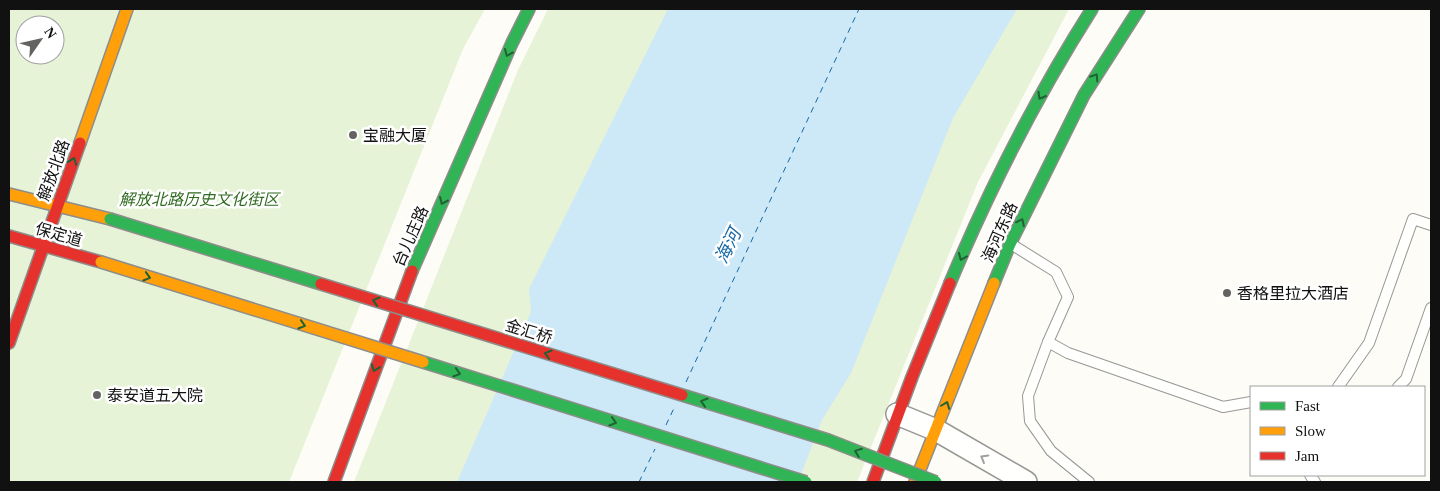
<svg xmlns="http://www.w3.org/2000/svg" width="1440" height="491" viewBox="0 0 1440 491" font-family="'Times New Roman','Noto Sans SC',serif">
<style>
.green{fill:#e7f3d7;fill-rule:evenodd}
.water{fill:#cde8f7}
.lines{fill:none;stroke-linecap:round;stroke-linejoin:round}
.ferry{stroke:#1768a6;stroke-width:1;stroke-dasharray:6 5;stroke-linecap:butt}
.lane-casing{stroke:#979795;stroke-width:12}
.street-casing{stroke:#979795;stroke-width:24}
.fast-casing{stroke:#8e8d8b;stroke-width:14}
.slow-casing{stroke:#8e8d8b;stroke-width:14}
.jam-casing{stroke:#8e8d8b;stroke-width:14}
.lane{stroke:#fffffe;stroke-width:10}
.street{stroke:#fffffe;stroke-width:21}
.fast{stroke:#30b455;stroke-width:11}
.slow{stroke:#ff9f0a;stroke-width:11}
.jam{stroke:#e5322d;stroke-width:11}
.fast-bridge-casing{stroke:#8e8d8b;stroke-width:14;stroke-linecap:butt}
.slow-bridge-casing{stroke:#8e8d8b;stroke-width:14;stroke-linecap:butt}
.jam-bridge-casing{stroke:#8e8d8b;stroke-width:14;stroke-linecap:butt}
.fast-bridge{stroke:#30b455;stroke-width:11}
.slow-bridge{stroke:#ff9f0a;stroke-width:11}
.jam-bridge{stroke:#e5322d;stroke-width:11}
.oneway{stroke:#206233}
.oneway2{stroke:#a0a09f}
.poi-dot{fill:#646362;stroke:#fff;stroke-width:2}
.labels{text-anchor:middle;stroke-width:5;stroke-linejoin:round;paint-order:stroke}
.poi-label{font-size:16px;fill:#111;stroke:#fff;text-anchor:start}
.street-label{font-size:16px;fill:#111;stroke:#fff}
.park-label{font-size:16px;font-style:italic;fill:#2f6b1f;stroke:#fff}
.water-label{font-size:18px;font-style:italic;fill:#1768a6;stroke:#fff}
</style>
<rect width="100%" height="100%" fill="#fdfcf7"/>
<g class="green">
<path d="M9,9h476l-22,40 -174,433h-280zM25,25h30v30h-30z"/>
<polygon points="548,9 1069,9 978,182 857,482 354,482 518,70"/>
</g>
<polygon class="water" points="668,9 1017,9 953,118 851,373 822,420 798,482 457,482 531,312 529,289"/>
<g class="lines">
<g class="ferry">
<polyline points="686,382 859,9"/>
<polyline points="666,425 675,406"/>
<polyline points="639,482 655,449"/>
</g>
<g class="lane-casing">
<g id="lane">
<polyline points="1011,244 1056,272 1068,297 1048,342 1068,353 1223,407 1251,402"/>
<polyline points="1048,342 1028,396 1030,421 1051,451 1089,482"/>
<polyline points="1338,387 1369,343 1413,219 1431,225"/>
<polyline points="1398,387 1406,379 1431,308"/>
<polyline points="1310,475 1315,482"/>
</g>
</g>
<g class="street-casing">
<polyline id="street" points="897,414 936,430 1026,482"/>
</g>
<g class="fast-casing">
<g id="fast">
<polyline points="412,271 512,43 529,9"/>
<path d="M950,283c39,-93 88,-189 142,-274"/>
<polyline points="994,283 1010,244 1084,95 1139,9"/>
</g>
</g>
<g class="slow-casing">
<g id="slow">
<polyline points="80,143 127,9"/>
<polyline points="9,194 110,219"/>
<polyline points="915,482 994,283"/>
</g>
</g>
<g class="jam-casing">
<g id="jam">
<polyline points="9,236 101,262"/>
<polyline points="9,343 80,143"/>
<polyline points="334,482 412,271"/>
<polyline points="873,482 912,377 950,283"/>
</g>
</g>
<use href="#lane" class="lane"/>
<use href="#street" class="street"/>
<use href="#fast" class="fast"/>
<use href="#slow" class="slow"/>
<use href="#jam" class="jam"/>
<g class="fast-bridge-casing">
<g id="fast-bridge">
<polyline points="110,219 321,284"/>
<polyline points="423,362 806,482"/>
<polyline points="682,395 828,440 936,482"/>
</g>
</g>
<g class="slow-bridge-casing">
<polyline id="slow-bridge" points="101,262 423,362"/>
</g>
<g class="jam-bridge-casing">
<polyline id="jam-bridge" points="321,284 682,395"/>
</g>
<use href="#fast-bridge" class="fast-bridge"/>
<use href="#slow-bridge" class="slow-bridge"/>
<use href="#jam-bridge" class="jam-bridge"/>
</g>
<defs><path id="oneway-chevron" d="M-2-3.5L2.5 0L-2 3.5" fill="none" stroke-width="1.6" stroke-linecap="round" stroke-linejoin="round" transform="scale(1.25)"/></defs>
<g class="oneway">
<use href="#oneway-chevron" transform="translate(508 53) rotate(114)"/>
<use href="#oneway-chevron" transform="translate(1095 77) rotate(-57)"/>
<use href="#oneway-chevron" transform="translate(1041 96) rotate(120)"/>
<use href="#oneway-chevron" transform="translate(73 161) rotate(-70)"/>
<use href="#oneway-chevron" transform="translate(443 201) rotate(114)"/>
<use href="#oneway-chevron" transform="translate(1021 222) rotate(-64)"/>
<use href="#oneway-chevron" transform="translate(962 257) rotate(113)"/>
<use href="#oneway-chevron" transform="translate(147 277) rotate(17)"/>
<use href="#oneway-chevron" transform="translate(376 301) rotate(-163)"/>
<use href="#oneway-chevron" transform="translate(302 325) rotate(17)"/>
<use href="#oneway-chevron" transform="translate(548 354) rotate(-163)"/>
<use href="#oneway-chevron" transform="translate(375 368) rotate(110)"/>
<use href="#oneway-chevron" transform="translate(457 373) rotate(17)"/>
<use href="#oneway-chevron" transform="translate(704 402) rotate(-163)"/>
<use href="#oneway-chevron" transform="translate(946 405) rotate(-69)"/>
<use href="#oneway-chevron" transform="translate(613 422) rotate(17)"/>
<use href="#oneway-chevron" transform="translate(858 452) rotate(-159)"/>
</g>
<use class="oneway2" href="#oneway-chevron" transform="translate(984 458) rotate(-150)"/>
<g class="poi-dot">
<circle cx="353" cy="135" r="5"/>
<circle cx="1227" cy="293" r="5"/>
<circle cx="97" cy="395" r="5"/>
</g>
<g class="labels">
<g class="poi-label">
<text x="363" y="141">宝融大厦</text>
<text x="1237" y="299">香格里拉大酒店</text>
<text x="107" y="401">泰安道五大院</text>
</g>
<g class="street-label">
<text transform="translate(53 170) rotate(-70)" y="6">解放北路</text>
<text transform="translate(999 232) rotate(-66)" y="6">海河东路</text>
<text transform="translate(59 234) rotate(16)" y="6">保定道</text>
<text transform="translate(410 236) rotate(-66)" y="6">台儿庄路</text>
<text transform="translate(529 331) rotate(17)" y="6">金汇桥</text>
</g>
<g class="park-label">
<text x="199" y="205">解放北路历史文化街区</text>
</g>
<g class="water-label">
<text transform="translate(728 246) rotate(-64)" y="6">海河</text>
</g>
</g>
<rect width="1440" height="491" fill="none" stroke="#111111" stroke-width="20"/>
<rect x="1250" y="386" width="175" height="90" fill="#ffffff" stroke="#a0a0a0"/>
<rect x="1260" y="402" width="25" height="8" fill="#30b455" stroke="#a0a0a0"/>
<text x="1295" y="411" font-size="15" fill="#111111">Fast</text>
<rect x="1260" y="427" width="25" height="8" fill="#ff9f0a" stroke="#a0a0a0"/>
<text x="1295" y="436" font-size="15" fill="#111111">Slow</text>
<rect x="1260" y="452" width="25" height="8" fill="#e5322d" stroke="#a0a0a0"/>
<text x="1295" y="461" font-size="15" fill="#111111">Jam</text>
<g transform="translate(40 40) rotate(56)"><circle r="24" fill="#ffffff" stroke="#a0a0a0"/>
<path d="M0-4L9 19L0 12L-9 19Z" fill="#646362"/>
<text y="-8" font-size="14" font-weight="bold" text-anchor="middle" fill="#111111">N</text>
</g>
</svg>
